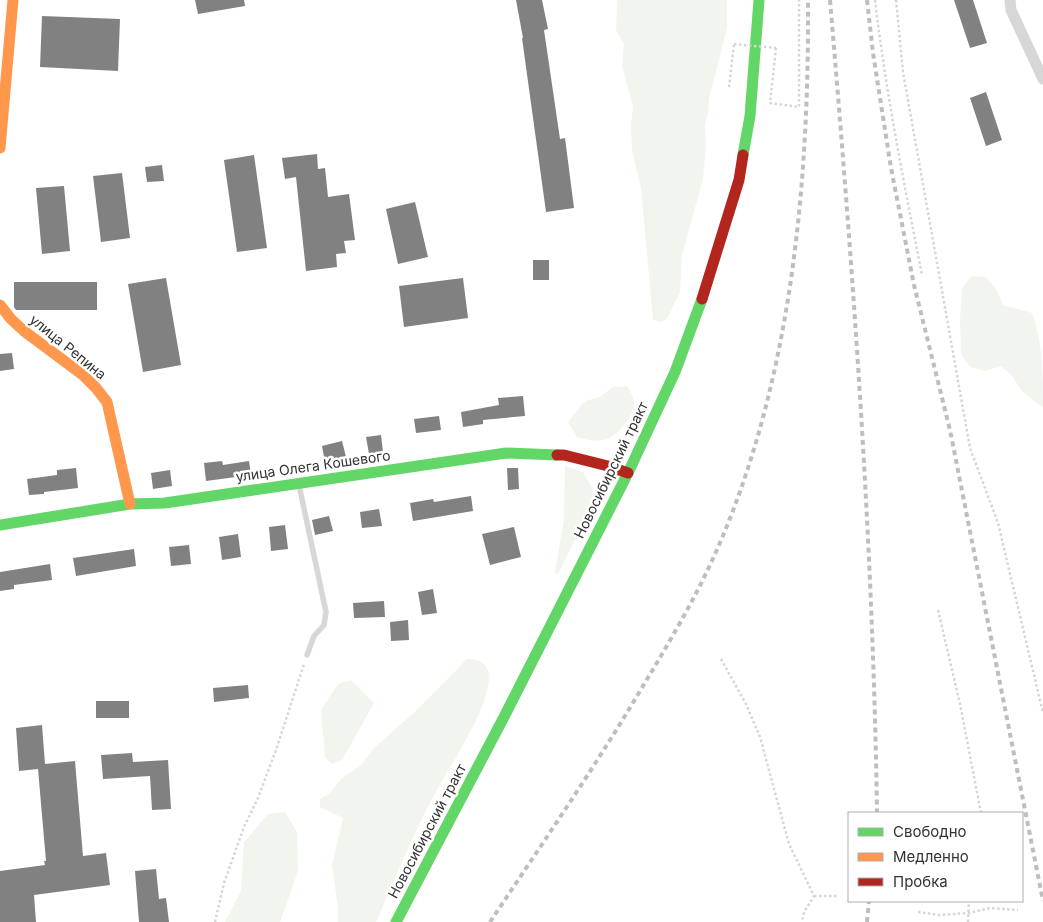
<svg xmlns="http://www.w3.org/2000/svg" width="1043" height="922" viewBox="0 0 1043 922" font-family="Inter,sans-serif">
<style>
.green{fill:#f2f5ed}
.building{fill:#818181}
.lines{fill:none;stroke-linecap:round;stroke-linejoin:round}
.path{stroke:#d6d6d6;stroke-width:2.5;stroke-dasharray:2.5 2.5;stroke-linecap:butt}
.lane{stroke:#d7d7d7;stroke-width:5.5}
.street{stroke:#d7d7d7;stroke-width:11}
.fast{stroke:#63d668;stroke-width:11}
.slow{stroke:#ff974d;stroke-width:11}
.jam{stroke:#b3261e;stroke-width:11}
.rail{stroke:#bebebe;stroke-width:4;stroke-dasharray:5 4;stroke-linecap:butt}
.path-bridge{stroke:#d6d6d6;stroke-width:2.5;stroke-dasharray:2.5 2.5;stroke-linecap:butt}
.labels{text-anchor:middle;stroke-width:5;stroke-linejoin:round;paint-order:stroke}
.street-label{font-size:14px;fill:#333;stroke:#fff}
</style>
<rect width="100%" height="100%" fill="#fff"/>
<g class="green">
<polygon points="617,0 726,0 727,2 727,28 709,99 708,112 705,125 706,145 703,179 682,255 680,292 667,319 660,322 653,320 641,188 632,151 631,125 633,107 622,66 624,44 616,30"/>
<path d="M971,276l15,1 10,12 7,16 29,8c11,30 11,62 11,95l-22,-18 -8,-13 -12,-11 -16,5 -15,-4 -9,-13 -1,-33 2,-32z"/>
<path d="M627,386c12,19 9,24 -5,41 -3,4 -9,10 -15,12 -10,3 -20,1 -30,-2l-9,-15 14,-18 6,-4 10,-2 15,-11z"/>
<polygon points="565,466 583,472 592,488 594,502 558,574 555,572 564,519"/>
<path d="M467,659c12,0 23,5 22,19 -1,34 -42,91 -58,123 -21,39 -37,81 -55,121h-38v-14l-6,-43 11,-47 -23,-11v-8l10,-6 11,-14 20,-14 12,-16 46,-41z"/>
<polygon points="351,680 374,703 342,760 332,764 325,757 321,710 338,684"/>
<polygon points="285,812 297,832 298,871 280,922 225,922 241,891 244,842 268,814"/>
</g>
<g class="building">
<polygon points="195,0 244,0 245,6 198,14"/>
<polygon points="516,0 542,0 548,29 544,30 560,139 565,138 574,208 546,212 522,38 523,38"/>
<polygon points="954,0 973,0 987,43 970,48"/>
<polygon points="42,16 120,19 118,71 40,67"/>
<polygon points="986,92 1002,140 986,146 970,98"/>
<polygon points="317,154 318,169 325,168 328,197 349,194 355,240 344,241 346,253 336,254 337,267 306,271 296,177 285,179 282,158"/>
<polygon points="254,155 267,248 237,252 224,160"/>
<polygon points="162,165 164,181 147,182 145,167"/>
<polygon points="122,173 130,238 101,242 93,176"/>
<polygon points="64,186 70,251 42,254 36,188"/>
<polygon points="415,202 428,257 398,264 386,209"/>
<rect x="533" y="260" width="16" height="20"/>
<polygon points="166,278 181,365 143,372 128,284"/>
<polygon points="463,278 468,318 404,327 399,286"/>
<polygon points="14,282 97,282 97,310 16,310 14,307"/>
<polygon points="12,353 14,369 0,371 0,354"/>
<polygon points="523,396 525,416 483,420 483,424 463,427 461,412 499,405 498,398"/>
<polygon points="439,416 441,430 416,433 414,419"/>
<polygon points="381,435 383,452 369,454 366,437"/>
<polygon points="342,441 346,457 325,462 322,446"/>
<polygon points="222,461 223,465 249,461 251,475 206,481 204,463"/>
<polygon points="76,468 78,488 44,492 44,494 29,495 27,479 57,475 57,470"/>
<polygon points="507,468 518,468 519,489 508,490"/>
<polygon points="170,470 172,486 153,489 151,473"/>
<polygon points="471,496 473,511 413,521 410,503 433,499 434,502"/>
<polygon points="379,509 382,526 362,528 360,512"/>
<polygon points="329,516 333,531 315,535 312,520"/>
<polygon points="285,525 288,549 271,551 269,527"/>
<polygon points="514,527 521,557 490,565 482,534"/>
<polygon points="238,534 241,557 222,560 219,537"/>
<polygon points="189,545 191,564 171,566 169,547"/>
<polygon points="134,549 136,566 76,576 73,558"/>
<polygon points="50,564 52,580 14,585 14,589 0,591 0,572"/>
<polygon points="433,589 437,613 422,615 418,592"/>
<polygon points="384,601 385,617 354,618 353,603"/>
<polygon points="408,620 409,640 391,641 390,622"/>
<polygon points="248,685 249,698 214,702 213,688"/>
<rect x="96" y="701" width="33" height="17"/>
<polygon points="42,725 45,764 75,761 83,856 106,853 110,885 34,895 36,922 0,922 0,871 45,865 44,861 46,861 38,769 19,771 16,728"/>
<polygon points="132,753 133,762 168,760 171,809 152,810 150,776 103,779 101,755"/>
<polygon points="156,869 159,899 166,898 169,922 139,922 135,871"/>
</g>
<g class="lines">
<g class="path">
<path d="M875,0c11,93 29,184 47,275"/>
<polyline points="896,0 903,72 970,448 998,523 1043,713"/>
<polyline points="776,48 770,103 799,107 799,0"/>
<polyline points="729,87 734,44"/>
<polyline points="938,610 960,704 981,813"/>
<polyline points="721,659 746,704 760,737 789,844 814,896 804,912 802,922"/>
<polyline points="814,896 838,896"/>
<polyline points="918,912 940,915 969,913 990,908 1018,910"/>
<polyline points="215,922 224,883 244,827 258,798 276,750 304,664"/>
<polyline points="968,922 969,901"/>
</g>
<polyline class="lane" points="299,485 326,612 324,625 314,636 307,655"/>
<polyline class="street" points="1010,0 1011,10 1043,79"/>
<g class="fast">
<polyline points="743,155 750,116 759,0"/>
<polyline points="0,525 130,504 165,503 506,453 557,455"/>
<polyline points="396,922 504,717 628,473 675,372 702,299"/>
</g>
<g class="slow">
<polyline points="0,148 13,0"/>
<polyline points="0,305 11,319 24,331 83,375 96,388 107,402 130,504"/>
</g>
<g class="jam">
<polyline points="702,299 739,180 743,155"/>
<polyline points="557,455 564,455 608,466 628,473"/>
</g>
<g class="rail">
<path d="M830,0c23,270 43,542 47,813"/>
<polyline points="867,0 873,53 891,168 914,285 950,430 1043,901"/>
<path d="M490,922c52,-78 105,-155 153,-236 27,-45 55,-92 76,-141 73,-169 90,-363 89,-545"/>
<polyline points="867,922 869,901"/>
</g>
<polyline class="path-bridge" points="734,44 776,48"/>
</g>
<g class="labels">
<g class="street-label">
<text transform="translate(68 347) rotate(39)" y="5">улица Репина</text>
<text transform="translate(313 466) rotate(-8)" y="5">улица Олега Кошевого</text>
<text transform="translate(611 470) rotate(-64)" y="5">Новосибирский тракт</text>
<text transform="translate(427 831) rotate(-62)" y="5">Новосибирский тракт</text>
</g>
</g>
<rect x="848" y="812" width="175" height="90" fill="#ffffff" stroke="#adadad"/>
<rect x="858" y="828" width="25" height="8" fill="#63d668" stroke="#adadad"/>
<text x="893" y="837" font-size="15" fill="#333333">Свободно</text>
<rect x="858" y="853" width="25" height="8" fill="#ff974d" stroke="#adadad"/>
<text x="893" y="862" font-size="15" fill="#333333">Медленно</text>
<rect x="858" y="878" width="25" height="8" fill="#b3261e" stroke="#adadad"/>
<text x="893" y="887" font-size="15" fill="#333333">Пробка</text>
</svg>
